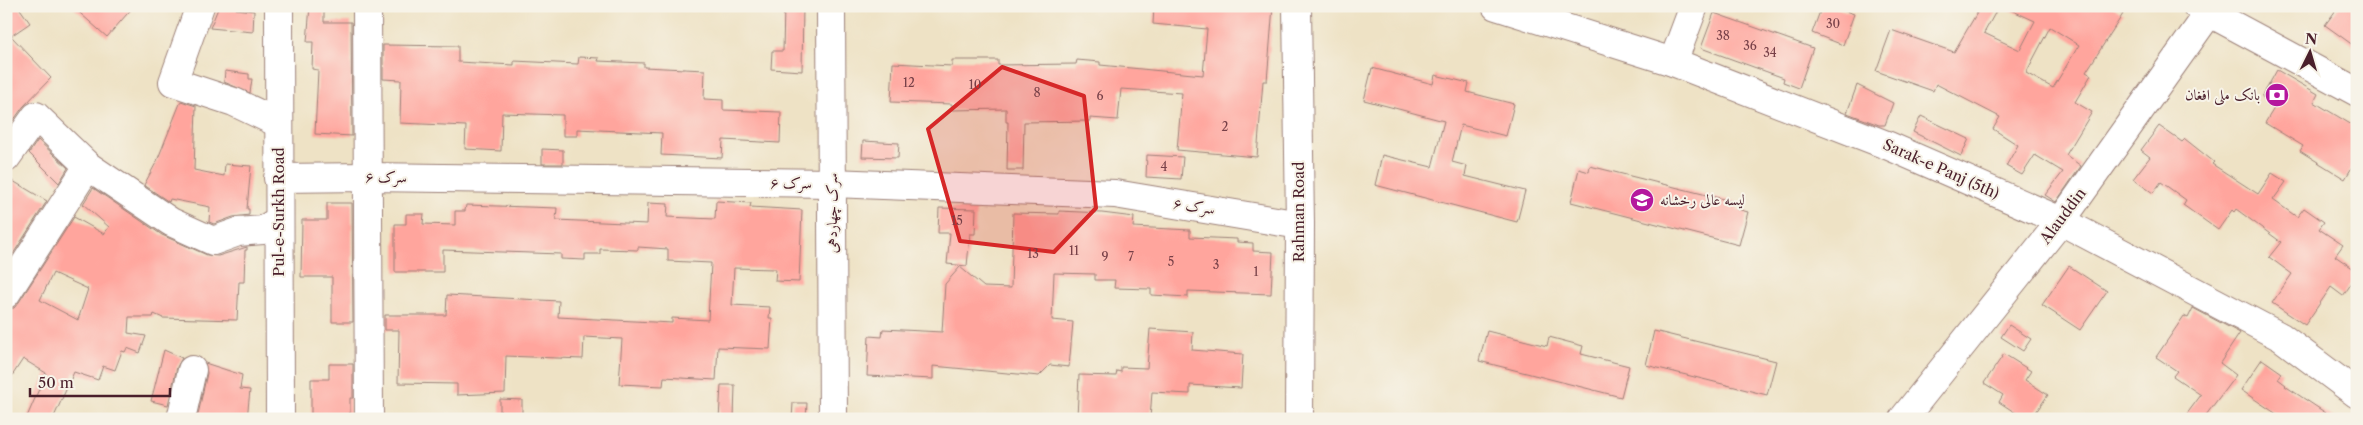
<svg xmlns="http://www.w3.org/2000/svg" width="2363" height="425" viewBox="0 0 2363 425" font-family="'Libre Caslon Text',Amiri,serif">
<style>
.building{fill:#ffa59d;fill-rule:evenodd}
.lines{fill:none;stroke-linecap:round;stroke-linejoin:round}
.minor-casing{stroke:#9c8078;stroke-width:30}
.minor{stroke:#fff;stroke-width:28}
.marked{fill:#d62828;fill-opacity:0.2;stroke:#d62828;stroke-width:4;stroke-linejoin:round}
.labels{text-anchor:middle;stroke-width:4;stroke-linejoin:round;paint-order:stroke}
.number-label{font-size:12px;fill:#774048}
.poi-label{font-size:15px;fill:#4a1f2b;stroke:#f7f3e8;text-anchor:end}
.street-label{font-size:15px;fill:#4a1f2b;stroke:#f7f3e8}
</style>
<rect width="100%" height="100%" fill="#f7f3e8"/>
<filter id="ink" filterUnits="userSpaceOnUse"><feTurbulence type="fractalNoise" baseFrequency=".02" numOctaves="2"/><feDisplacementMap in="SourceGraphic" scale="10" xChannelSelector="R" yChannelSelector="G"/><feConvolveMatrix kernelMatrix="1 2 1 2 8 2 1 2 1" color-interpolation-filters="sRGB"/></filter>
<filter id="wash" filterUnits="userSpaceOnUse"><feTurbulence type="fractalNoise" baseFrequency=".0096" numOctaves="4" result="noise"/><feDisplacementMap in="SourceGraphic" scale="20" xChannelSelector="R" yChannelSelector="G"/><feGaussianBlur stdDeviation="1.12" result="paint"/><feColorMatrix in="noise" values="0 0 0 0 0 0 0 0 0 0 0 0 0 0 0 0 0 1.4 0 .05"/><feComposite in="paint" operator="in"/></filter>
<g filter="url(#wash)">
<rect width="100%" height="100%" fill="#eee2c5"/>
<g id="blocks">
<g class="building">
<polygon points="6,6 18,6 30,23 11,36 51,78 23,107 13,121 6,114"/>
<polygon points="72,6 134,6 107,37"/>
<polygon points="219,6 236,6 236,9 254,11 253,32 210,28"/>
<polygon points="310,6 324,6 324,22 351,22 352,136 315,134 318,70 312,69 313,42 307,42"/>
<polygon points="784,6 803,6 802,71 771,69 772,51 783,51"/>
<polygon points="1154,6 1273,6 1267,81 1263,81 1257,157 1177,150 1182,93 1121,89 1118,120 1090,118 1090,121 1024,122 1023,170 1007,170 1008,122 1006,122 1006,109 952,110 952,104 891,102 893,63 952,66 952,60 998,60 998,65 1076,64 1077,60 1100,62 1100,65 1203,75 1207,29 1153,24"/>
<polygon points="1822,6 1831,6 1854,14 1843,45 1812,33"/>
<path d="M1981,6h18l-15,27 36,17 15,-29 -33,-15h110l11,8 -37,58 5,3 -16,27 17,10 -26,43 15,11 -25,36 -11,-7 18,-23 -28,-17 -13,20 -16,-9 12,-21 -25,-16 7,-12 -64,-33 -3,7 -57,-20 15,-41 63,22zM2050,27l29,18 -26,43 -27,-15z"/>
<polygon points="2339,6 2357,6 2357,48 2325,25"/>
<polygon points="1714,13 1813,48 1799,88 1783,82 1784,78 1701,48"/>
<polygon points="383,45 458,46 458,62 514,65 514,61 578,64 579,57 599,58 598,61 644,63 644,67 705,70 704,99 723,100 723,110 781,112 780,143 723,140 722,158 661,155 662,133 577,129 577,136 563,136 563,115 502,113 501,151 465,149 466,126 400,123 401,80 383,79"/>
<polygon points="1372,68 1433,84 1435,75 1469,83 1467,92 1514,104 1506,136 1461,125 1452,162 1467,166 1465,176 1525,191 1517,222 1375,185 1382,155 1432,167 1444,121 1364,100"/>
<polygon points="2277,70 2318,94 2314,102 2357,128 2357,159 2345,179 2300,151 2303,146 2265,123 2276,105 2262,97"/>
<polygon points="225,71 249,74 249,79 252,79 250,93 224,82"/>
<polygon points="1857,85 1893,103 1885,125 1879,125 1847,113"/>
<polygon points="181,101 196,106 194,170 224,176 225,164 251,166 247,209 249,209 249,215 233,217 214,224 209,222 210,207 170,199 169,202 144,185 157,161"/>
<polygon points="1921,116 1969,139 1961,156 1913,132"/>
<polygon points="2159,126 2182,142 2185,139 2214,162 2212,164 2258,194 2272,173 2286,182 2273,200 2297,217 2304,208 2324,222 2319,229 2343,245 2335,256 2357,271 2357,275 2343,296 2331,287 2305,325 2272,303 2292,274 2269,257 2281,242 2236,209 2234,212 2232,210 2218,230 2183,205 2186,200 2161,182 2153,193 2133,179 2150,157 2141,150"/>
<polygon points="38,140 68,168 59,183 29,153"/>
<polygon points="863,141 899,143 898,158 862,157"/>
<polygon points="542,149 563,150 563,164 542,164"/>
<polygon points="1147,155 1183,157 1181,179 1146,177"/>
<polygon points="1590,166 1739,203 1737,209 1748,212 1739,245 1571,202 1579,169 1589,172"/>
<polygon points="6,177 47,201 6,265"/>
<path d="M93,188l69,47 45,20 11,1 29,-9v3h-2l-1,32h-5l-2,38 -74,-2 -9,-4 -1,3h-24l-1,16 18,3 -6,17 -13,-5 -2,4 -3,-1 -7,19 -12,-4 -5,14 -24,-8 -21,47h-27l20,-46 -23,-14 -17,26v-76l8,-1 5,-6 55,-85 30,17 5,-7 -26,-23zM53,273l35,16 -10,31 -38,-20z"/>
<polygon points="716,201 751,203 750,207 802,210 799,282 775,281 776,269 734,268 732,305 770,307 769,318 772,318 770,349 718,347 716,380 664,377 663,386 619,384 622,339 584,337 583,359 506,356 505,393 457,395 457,384 398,383 399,330 385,330 385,315 446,315 447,295 559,301 558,317 672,323 672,318 708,320 711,263 668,261 668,249 638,247 638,250 600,249 600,254 585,254 585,260 561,259 561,254 443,250 443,272 395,272 395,224 406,224 406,214 424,214 423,224 455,225 455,211 465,211 466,205 498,206 557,208 556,220 647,224 648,203 668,204 667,217 715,219"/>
<polygon points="327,203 352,203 353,322 332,322 332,277 301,277 302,220 327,220"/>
<polygon points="939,208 976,209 975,234 970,234 967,266 947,264 950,233 938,233"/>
<polygon points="1059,211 1102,213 1134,217 1133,227 1190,230 1190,237 1237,239 1237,242 1253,243 1253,251 1273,252 1271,294 1188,291 1188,297 1151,295 1151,289 1114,288 1115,280 1095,280 1095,274 1054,273 1052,320 1073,322 1069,367 1050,365 1039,376 933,366 933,379 867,376 869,336 882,337 883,329 942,332 945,284 960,267 984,287 1011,288 1013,213 1059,214"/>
<polygon points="2069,266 2107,291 2080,330 2042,305"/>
<polygon points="2193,308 2240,333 2220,363 2236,375 2203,419 2183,419 2201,395 2173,376 2177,371 2156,357 2184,316 2188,318"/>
<polygon points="2009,325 2031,339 2023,351 2001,337"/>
<polygon points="1150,329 1193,332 1192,350 1243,354 1241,388 1190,385 1190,394 1152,392 1150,419 1077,417 1079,375 1116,376 1117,371 1121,372 1121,367 1147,368"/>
<polygon points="1487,331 1547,346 1549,337 1583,346 1581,354 1629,366 1621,397 1479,361"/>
<polygon points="1654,331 1776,361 1767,395 1646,365"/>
<polygon points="164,350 182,358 177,367 168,405 151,401"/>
<polygon points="2004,354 2031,371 2025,380 2048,395 2031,419 2025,419 1999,402 2003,395 1984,383"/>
<polygon points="2262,359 2282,373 2278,379 2286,385 2285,386 2335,419 2284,419 2241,390"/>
<polygon points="205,363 242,375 240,389 250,390 247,419 197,419 207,373"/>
<polygon points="329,364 353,364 353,398 350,398 350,419 311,419 311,379 329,379"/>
<polygon points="721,385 735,385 734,419 719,419"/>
<polygon points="500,399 522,400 522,418 500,417"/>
<polygon points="793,403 807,403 806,419 792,419"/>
</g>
</g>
</g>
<g filter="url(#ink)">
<use href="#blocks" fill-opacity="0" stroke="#9c8078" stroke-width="1"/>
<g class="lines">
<g class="minor-casing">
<g id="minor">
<polyline points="200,6 173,82 234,102 278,123"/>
<polyline points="279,6 280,419"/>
<polyline points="367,6 369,419"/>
<polyline points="831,6 833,419"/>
<polyline points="1297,6 1300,225 1299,419"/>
<polyline points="1496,6 1673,62 1889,146 2061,221 2281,337 2357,394"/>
<polyline points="2197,6 2357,92"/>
<polyline points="1673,62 1694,6"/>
<polyline points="6,158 36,116 88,166 171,222 213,241 238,232 263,230 279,220"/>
<polyline points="278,178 368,177 832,183 1115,194 1300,225"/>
<polyline points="6,294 88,166"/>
<polyline points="181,419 192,370"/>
<polyline points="1903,419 2061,221 2214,6"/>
</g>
</g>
<use href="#minor" class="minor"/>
</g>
</g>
<path class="marked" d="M1002,67l82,29 12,112 -42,44 -94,-11 -32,-112z"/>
<defs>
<g id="bank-disc" transform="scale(1.25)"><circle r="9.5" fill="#b5179e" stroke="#f7f3e8"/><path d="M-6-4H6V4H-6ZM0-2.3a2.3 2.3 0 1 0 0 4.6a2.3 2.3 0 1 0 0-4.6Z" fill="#fff"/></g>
<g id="school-disc" transform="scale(1.25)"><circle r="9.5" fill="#b5179e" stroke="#f7f3e8"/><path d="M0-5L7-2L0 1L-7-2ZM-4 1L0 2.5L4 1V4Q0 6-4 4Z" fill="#fff"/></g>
</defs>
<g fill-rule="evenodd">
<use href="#bank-disc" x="2277" y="95"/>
<use href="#school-disc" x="1642" y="200"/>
</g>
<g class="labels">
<g class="number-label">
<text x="1833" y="28">30</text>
<text x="1723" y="40">38</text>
<text x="1750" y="50">36</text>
<text x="1770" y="57">34</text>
<text x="909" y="87">12</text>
<text x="975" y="89">10</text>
<text x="1037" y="97">8</text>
<text x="1100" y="100">6</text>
<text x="1225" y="131">2</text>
<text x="1164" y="171">4</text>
<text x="957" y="225">15</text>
<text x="1074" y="255">11</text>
<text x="1033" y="258">13</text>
<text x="1105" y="261">9</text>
<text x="1131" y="261">7</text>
<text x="1171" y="266">5</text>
<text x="1216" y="269">3</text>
<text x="1256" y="276">1</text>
</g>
<g class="poi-label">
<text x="2260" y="100">بانک ملی افغان</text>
<text x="1660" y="205" text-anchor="start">لیسه عالی رخشانه</text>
</g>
<g class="street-label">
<text transform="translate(1941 169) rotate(24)" y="5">Sarak-e Panj (5th)</text>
<text transform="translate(386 177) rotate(1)" y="5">سرک ۶</text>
<text transform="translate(791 183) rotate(1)" y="5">سرک ۶</text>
<text transform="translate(1194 206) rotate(9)" y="5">سرک ۶</text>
<text transform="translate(279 212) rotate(-90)" y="5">Pul-e-Surkh Road</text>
<text transform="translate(1299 212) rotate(-90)" y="5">Rahman Road</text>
<text transform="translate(832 213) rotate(-90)" y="5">سرک چهاردهی</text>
<text transform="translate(2063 216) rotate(-53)" y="5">Alauddin</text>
</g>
</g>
<rect width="2363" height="425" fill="none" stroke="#f7f3e8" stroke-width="25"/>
<g transform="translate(2310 52) rotate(5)" stroke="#f7f3e8" stroke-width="4" paint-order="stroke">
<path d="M0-4L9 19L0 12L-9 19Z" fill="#4a1f2b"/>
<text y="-8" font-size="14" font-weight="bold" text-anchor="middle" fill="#4a1f2b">N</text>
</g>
<path d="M30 388v8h140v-8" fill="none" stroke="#4a1f2b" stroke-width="2.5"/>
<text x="38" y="388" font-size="15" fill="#4a1f2b" stroke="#f7f3e8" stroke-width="4" paint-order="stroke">50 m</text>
</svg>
